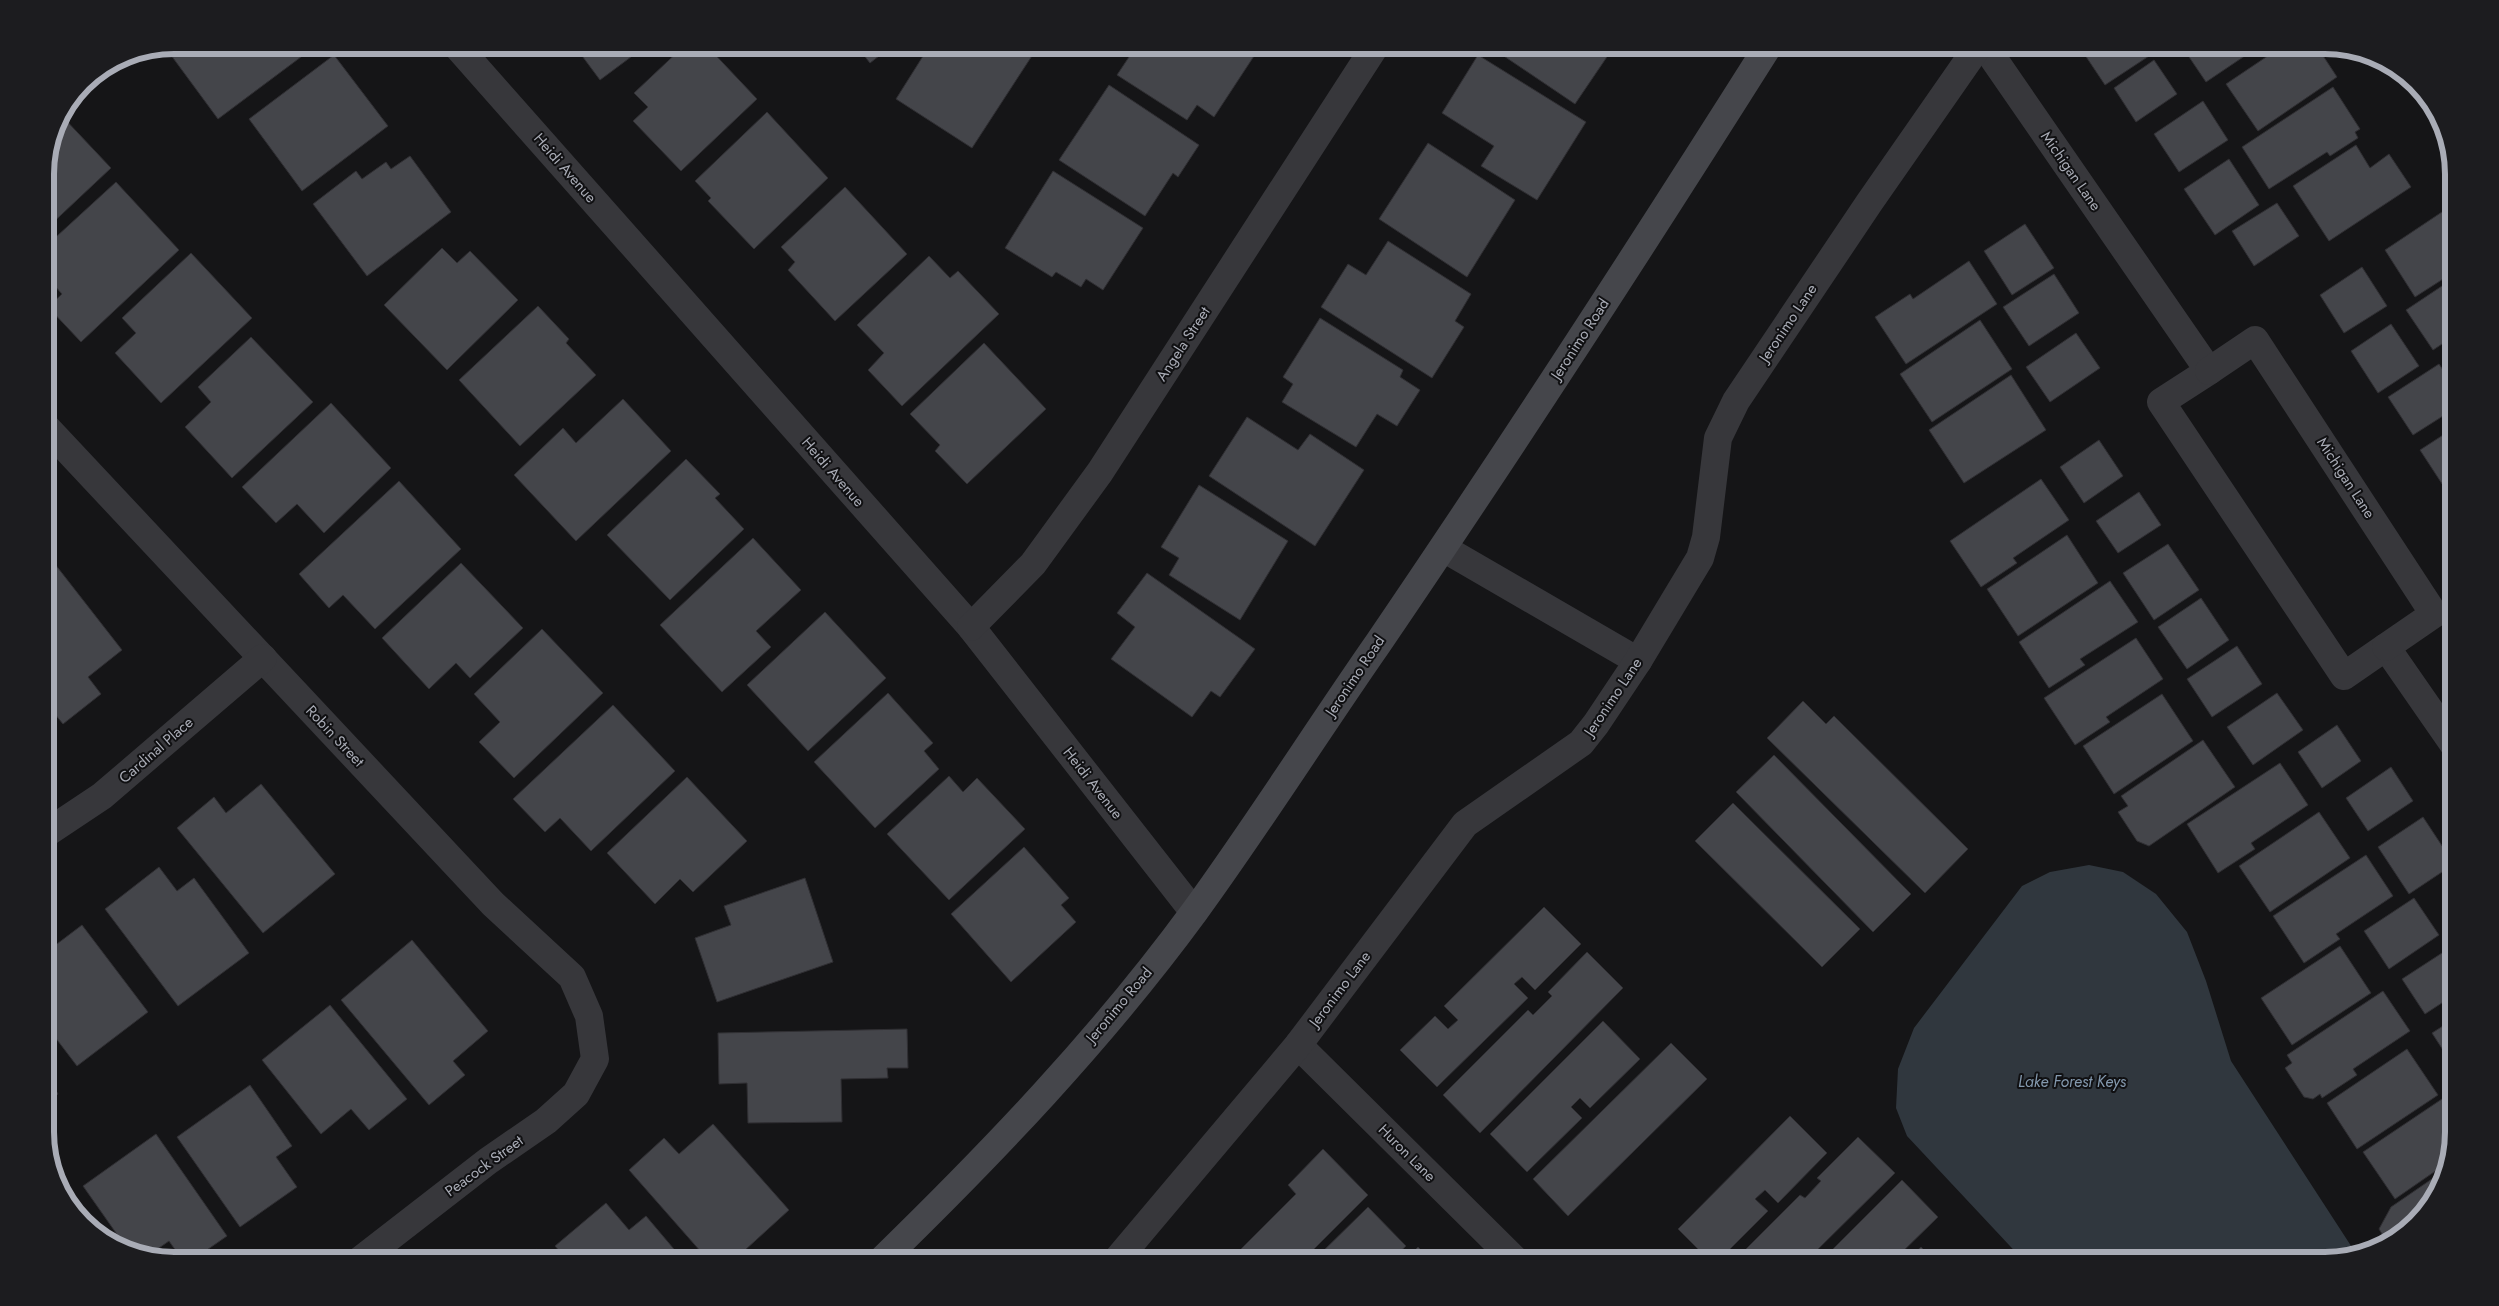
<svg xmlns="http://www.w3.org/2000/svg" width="2499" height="1306" viewBox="0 0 2499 1306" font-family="Jost,sans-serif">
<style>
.water{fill:#30373e}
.building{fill:#44454a;stroke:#302f33}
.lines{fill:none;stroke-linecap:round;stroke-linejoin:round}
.minor{stroke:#37373b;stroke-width:28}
.secondary{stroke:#45464b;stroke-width:28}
.labels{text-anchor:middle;stroke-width:4;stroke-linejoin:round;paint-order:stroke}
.street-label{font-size:15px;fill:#a9acb6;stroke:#101012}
.water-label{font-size:16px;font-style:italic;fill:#8398ad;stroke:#101012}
.rim{fill:none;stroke:#a9acb6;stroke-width:6}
</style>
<rect width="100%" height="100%" fill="#151517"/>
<polygon class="water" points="2089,865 2123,872 2156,894 2187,932 2206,981 2231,1061 2355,1252 2326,1261 2024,1261 1907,1136 1896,1108 1898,1069 1914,1028 2022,886 2050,872"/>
<g class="building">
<polygon points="174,45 317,45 218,119 165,47"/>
<polygon points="574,45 647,45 600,80"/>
<polygon points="685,45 706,45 757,99 681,171 633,121 648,107 634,93"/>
<polygon points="856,45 893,45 870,63"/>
<polygon points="930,45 935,45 948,54 954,45 1039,45 972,148 896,99"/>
<polygon points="1137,45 1236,45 1254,56 1214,117 1197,105 1187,120 1117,75"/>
<polygon points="1494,45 1615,45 1575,104 1492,48"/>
<polygon points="2087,45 2146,45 2152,54 2105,85 2081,49"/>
<polygon points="2181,45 2261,45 2206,82"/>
<polygon points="2264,45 2274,45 2267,50"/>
<polygon points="2284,45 2316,45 2337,77 2258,131 2226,84"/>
<polygon points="334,55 388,126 302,191 249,119"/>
<polygon points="1478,55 1586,122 1537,200 1481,166 1494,146 1442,113"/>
<polygon points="2154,60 2177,94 2136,122 2114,88"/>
<polygon points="1109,85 1199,145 1178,177 1173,173 1145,216 1059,160"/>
<polygon points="2333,87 2360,129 2355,132 2358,138 2330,156 2327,152 2269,189 2242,147"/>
<polygon points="2203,101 2228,140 2179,172 2154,134"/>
<polygon points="767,112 828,178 754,249 708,201 711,198 695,181"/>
<polygon points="61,115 111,168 45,230 45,165 55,124"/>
<polygon points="1428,143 1515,200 1467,277 1379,219"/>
<polygon points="2356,145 2370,168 2389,154 2411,187 2329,241 2293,186"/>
<polygon points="410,156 451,212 367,276 313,204 356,171 362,179 386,162 391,169"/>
<polygon points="2229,159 2259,205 2215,235 2184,189"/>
<polygon points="1053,171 1143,228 1103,290 1086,279 1081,287 1056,272 1052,277 1005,248"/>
<polygon points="116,182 179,250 81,342 48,307 62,294 45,275 45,247"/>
<polygon points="845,187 907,254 835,321 788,270 795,262 781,247"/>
<polygon points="2277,203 2299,236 2254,266 2232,231"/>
<polygon points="2454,204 2454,272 2415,297 2385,250"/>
<polygon points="2025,224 2054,268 2012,295 1984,251"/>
<polygon points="1388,241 1471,294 1455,321 1464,327 1432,378 1321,307 1348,264 1366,275"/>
<polygon points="442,248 457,263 470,251 518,300 447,370 384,305"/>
<polygon points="191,253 252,318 161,403 115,353 136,333 122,318"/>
<polygon points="929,256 950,278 958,271 999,314 902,406 868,370 884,353 857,325"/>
<polygon points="1969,261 1997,304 1906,364 1875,317 1910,294 1913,299"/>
<polygon points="2362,267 2387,306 2344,333 2320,295"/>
<polygon points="2054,274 2079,313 2029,346 2003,307"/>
<polygon points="2454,278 2454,336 2433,350 2406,310"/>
<polygon points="538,306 569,339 566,343 596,375 520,446 459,380"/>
<polygon points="1320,318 1403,370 1400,377 1420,390 1397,426 1377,414 1356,447 1282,402 1293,384 1283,377"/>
<polygon points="1980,320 2012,369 1932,422 1900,374"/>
<polygon points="2391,324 2419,366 2378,393 2351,351"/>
<polygon points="2076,333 2100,368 2050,402 2026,367"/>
<polygon points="251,337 313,402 232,478 185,427 211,402 198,387"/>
<polygon points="984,343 1046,409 967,484 935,451 940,445 910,414"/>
<polygon points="2439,364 2454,386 2454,409 2413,435 2388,397"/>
<polygon points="2011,375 2046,430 1964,483 1929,430"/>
<polygon points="623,399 671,451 576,541 514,475 563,428 576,443"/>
<polygon points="331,403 391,468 324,533 297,504 276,523 242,487"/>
<polygon points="1247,417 1298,450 1310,434 1364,470 1315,546 1209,476"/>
<polygon points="2454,428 2454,494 2450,496 2420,450"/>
<polygon points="2099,440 2123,476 2084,503 2060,467"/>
<polygon points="686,459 720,494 715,498 744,529 670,600 607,535"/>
<polygon points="2041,479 2069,520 2013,558 2017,563 1981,587 1950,541"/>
<polygon points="399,481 461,549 375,629 343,595 329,608 299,574"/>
<polygon points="1199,485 1288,541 1240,620 1169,575 1179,558 1161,547"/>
<polygon points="2139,492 2161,525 2118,553 2096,521"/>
<polygon points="2067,535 2098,583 2018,636 1987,589"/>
<polygon points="753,538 801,590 756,631 771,647 722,692 660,625"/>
<polygon points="2168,544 2199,590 2154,620 2123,573"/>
<polygon points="51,559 122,650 88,677 101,694 63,724 45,702 45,564"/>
<polygon points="461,563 523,628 470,678 456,663 429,689 382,638"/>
<polygon points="1147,573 1255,649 1220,697 1211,691 1192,717 1111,659 1135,627 1117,613"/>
<polygon points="2110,581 2138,622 2080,659 2085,665 2049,688 2019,642"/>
<polygon points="2201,598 2229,640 2187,669 2158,627"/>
<polygon points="825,612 886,678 808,751 747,685"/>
<polygon points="542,629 603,693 514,778 479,742 500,722 474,694"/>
<polygon points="2136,638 2163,679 2106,717 2110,722 2075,745 2044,698"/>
<polygon points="2237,646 2262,684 2212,717 2187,679"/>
<polygon points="888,693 933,743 924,751 939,769 875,828 814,762"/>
<polygon points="2277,693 2303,730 2253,765 2227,727"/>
<polygon points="2162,694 2193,741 2114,794 2083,746"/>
<polygon points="1803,701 1826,724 1834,716 1968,849 1925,893 1767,738"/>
<polygon points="613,705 675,771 591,851 560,818 545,832 513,799"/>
<polygon points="2337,725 2361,761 2322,788 2298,752"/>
<polygon points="2203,740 2235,787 2149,846 2137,841 2118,812 2128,806 2121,796"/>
<polygon points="1774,755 1911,894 1873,932 1736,792"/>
<polygon points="2280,763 2308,805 2251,843 2255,849 2218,873 2187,824"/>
<polygon points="2391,767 2413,801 2368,831 2346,798"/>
<polygon points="949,776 963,792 977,778 1025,829 949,900 887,834"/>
<polygon points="687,777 747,841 693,892 680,879 655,904 607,853"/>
<polygon points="261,784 335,874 263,933 177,828 214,797 226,813"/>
<polygon points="1733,803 1860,929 1822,967 1695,841"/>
<polygon points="2319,812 2350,858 2270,912 2239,866"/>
<polygon points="2423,817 2454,864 2409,894 2378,847"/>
<polygon points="1024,847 1069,898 1061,905 1076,922 1011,982 951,914"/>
<polygon points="2366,855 2393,896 2336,934 2340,939 2304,963 2273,916"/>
<polygon points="159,867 177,891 194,878 249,953 178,1006 105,909"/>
<polygon points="805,878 833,962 717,1002 695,938 731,925 724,906"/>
<polygon points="2414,898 2439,935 2389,969 2364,931"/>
<polygon points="1544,907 1581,944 1535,990 1522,977 1514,984 1528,998 1437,1087 1400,1050 1435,1016 1448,1029 1458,1020 1444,1006"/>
<polygon points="82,925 148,1012 77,1066 45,1024 45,995 50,992 45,985 45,953"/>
<polygon points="412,940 488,1031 453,1061 465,1075 429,1105 341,1000"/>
<polygon points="2340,946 2371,993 2292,1045 2261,998"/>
<polygon points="1587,952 1623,988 1480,1133 1443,1095 1528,1010 1533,1015 1552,996 1548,992"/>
<polygon points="2442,953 2454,972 2454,995 2425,1014 2402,979"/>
<polygon points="2383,991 2410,1031 2353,1069 2357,1075 2322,1098 2320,1094 2313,1099 2304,1097 2285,1068 2292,1063 2287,1055"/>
<polygon points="330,1005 407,1099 369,1130 351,1109 321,1134 262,1060"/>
<polygon points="2454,1019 2454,1067 2432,1033"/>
<polygon points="1603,1021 1640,1059 1590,1108 1580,1098 1571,1107 1582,1118 1527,1172 1490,1134"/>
<polygon points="907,1029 908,1068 887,1068 888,1078 841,1079 842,1122 748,1123 747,1083 719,1084 718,1033"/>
<polygon points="1671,1043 1707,1079 1568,1216 1533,1179"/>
<polygon points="2407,1049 2438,1095 2357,1149 2327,1103"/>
<polygon points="45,1074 58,1094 45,1102"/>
<polygon points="250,1085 292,1146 276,1157 297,1187 240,1227 177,1137"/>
<polygon points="2442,1099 2454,1116 2454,1132 2447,1163 2395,1199 2363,1152"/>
<polygon points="1790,1116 1827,1153 1778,1203 1765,1190 1755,1199 1768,1211 1718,1261 1710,1261 1678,1229"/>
<polygon points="713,1124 789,1210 733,1261 709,1261 629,1170 664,1138 679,1154"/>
<polygon points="156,1134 227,1236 191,1261 183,1261 169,1241 149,1255 128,1250 83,1186"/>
<polygon points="1858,1137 1895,1173 1806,1261 1734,1261 1800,1195 1805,1198 1821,1181 1817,1178"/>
<polygon points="1323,1149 1368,1195 1302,1261 1229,1261 1296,1194 1288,1185"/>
<polygon points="2445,1170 2441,1190 2397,1239 2387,1242 2379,1229 2391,1207"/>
<polygon points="1902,1180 1938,1217 1893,1261 1880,1249 1872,1256 1877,1261 1821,1261"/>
<polygon points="606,1203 629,1230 646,1216 684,1261 568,1261 555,1246"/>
<polygon points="1368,1207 1406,1246 1390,1261 1313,1261"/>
<polygon points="1418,1247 1432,1261 1404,1261"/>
<polygon points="1921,1247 1935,1261 1906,1261"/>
<polygon points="537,1249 547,1261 522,1261"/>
</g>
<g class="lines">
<g class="minor">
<polyline points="456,45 971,627 1194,912"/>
<polyline points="1984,45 2209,371 2161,402 2344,676 2386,647 2454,745"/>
<polyline points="2209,371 2255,340 2434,614 2386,647"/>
<polyline points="45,426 493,904 572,977 589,1016 595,1059 576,1094 546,1121 488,1161 359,1261"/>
<polyline points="1443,548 1638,661"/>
<polyline points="971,627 1033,564 1100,472 1376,45"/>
<polyline points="45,834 102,796 263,658"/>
<polyline points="1298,1045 1516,1261"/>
<polyline points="1116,1261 1298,1045 1465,824 1581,743 1596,724 1638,661 1700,558 1706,537 1718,438 1736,401 1869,203 1979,45"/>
</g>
<path class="secondary" d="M881,1261c112,-109 221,-223 314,-350 64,-88 122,-180 184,-269 134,-197 263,-396 390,-597"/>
</g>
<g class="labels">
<g class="street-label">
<text transform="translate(565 168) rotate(49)" y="5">Heidi Avenue</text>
<text transform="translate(2071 171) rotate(55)" y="5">Michigan Lane</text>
<text transform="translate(1788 323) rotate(-56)" y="5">Jeronimo Lane</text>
<text transform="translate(1580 339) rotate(-57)" y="5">Jeronimo Road</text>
<text transform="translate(1183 344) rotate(-57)" y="5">Angela Street</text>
<text transform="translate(833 472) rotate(49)" y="5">Heidi Avenue</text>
<text transform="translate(2346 478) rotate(57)" y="5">Michigan Lane</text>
<text transform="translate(1355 676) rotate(-56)" y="5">Jeronimo Road</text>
<text transform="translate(1613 697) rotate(-56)" y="5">Jeronimo Lane</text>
<text transform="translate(335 736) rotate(47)" y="5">Robin Street</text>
<text transform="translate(156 750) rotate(-41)" y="5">Cardinal Place</text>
<text transform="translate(1093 783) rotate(52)" y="5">Heidi Avenue</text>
<text transform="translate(1340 989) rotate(-53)" y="5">Jeronimo Lane</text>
<text transform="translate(1119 1005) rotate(-50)" y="5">Jeronimo Road</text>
<text transform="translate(1407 1153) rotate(45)" y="5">Huron Lane</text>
<text transform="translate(484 1166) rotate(-36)" y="5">Peacock Street</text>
</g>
<g class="water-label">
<text x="2072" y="1087">Lake Forest Keys</text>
</g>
</g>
<path d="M0 0H2499V1306H0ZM174 54H2325A120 120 0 0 1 2445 174V1132A120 120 0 0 1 2325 1252H174A120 120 0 0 1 54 1132V174A120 120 0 0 1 174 54Z" fill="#1c1c1f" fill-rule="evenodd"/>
<path class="rim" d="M174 54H2325A120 120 0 0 1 2445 174V1132A120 120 0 0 1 2325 1252H174A120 120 0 0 1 54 1132V174A120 120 0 0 1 174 54Z"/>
</svg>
